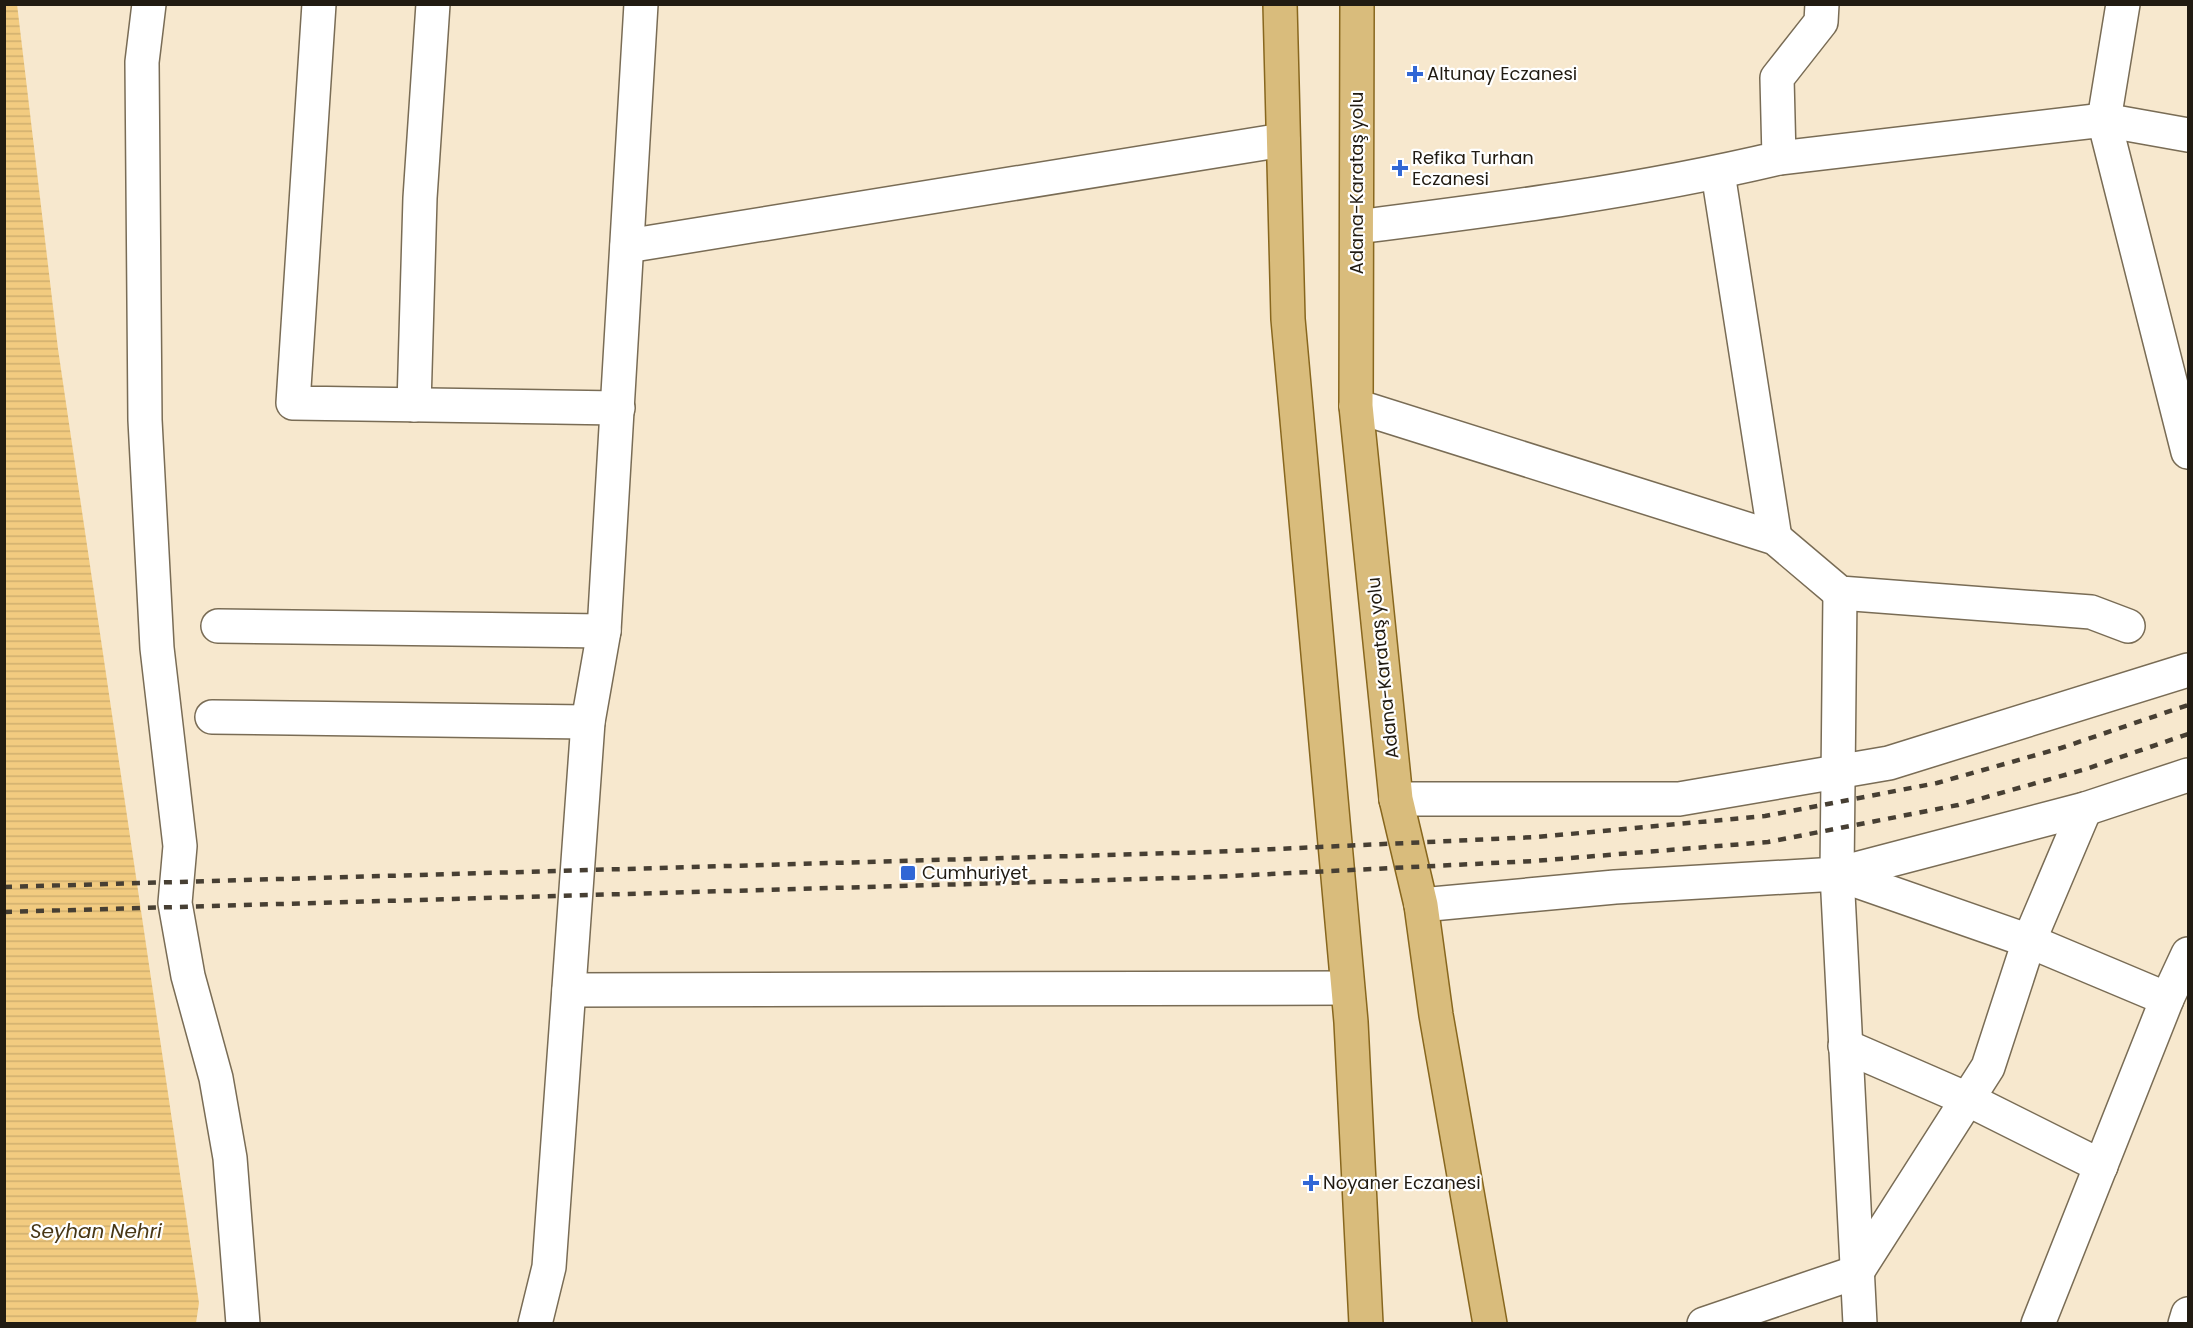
<svg xmlns="http://www.w3.org/2000/svg" width="2193" height="1328" viewBox="0 0 2193 1328" font-family="Poppins,sans-serif">
<style>
.water{fill:url(#water-rules)}
.lines{fill:none;stroke-linecap:round;stroke-linejoin:round}
.street-casing{stroke:#796c55;stroke-width:36}
.secondary-casing{stroke:#796c55;stroke-width:36}
.primary-casing{stroke:#88671e;stroke-width:36}
.street{stroke:#fff;stroke-width:33}
.secondary{stroke:#fff;stroke-width:33}
.primary{stroke:#d9bc7c;stroke-width:33}
.rail{stroke:#473f33;stroke-width:4.5;stroke-dasharray:8 8;stroke-linecap:butt}
.poi-dot{fill:#3167d5;stroke:#fff;stroke-width:2}
.labels{text-anchor:middle;stroke-width:4.5;stroke-linejoin:round;paint-order:stroke}
.poi-label{font-size:18px;fill:#211b12;stroke:#fff;text-anchor:start}
.street-label{font-size:18px;fill:#211b12;stroke:#fff}
.water-label{font-size:20px;font-style:italic;fill:#483716;stroke:#fff}
</style>
<defs>
<pattern id="water-rules" width="6" height="5" patternUnits="userSpaceOnUse" patternTransform="scale(1.5)"><rect width="6" height="5" fill="#f2cb80"/><path d="M0 2.5h6" fill="none" stroke="#cfae6e"/></pattern>
</defs>
<rect width="100%" height="100%" fill="#f7e8ce"/>
<polygon class="water" points="17,4 58,349 199,1303 196,1323 5,1323 4,5"/>
<g class="lines">
<g class="street-casing">
<g id="street">
<polyline points="149,4 142,62 145,420 157,648 180,846 175,903 188,976 216,1078 230,1158 243,1324"/>
<polyline points="319,4 293,403 618,408"/>
<polyline points="2123,4 2104,120 2188,452"/>
<polyline points="1779,158 2104,120 2188,135"/>
<polyline points="1718,173 1775,538"/>
<path d="M1357,227c142,-18 283,-36 422,-69l-2,-80 44,-56 1,-18"/>
<polyline points="627,246 1283,140"/>
<polyline points="414,405 420,198 433,4"/>
<polyline points="1356,406 1775,538 1840,593 2091,612 2128,626"/>
<polyline points="1840,593 1837,874 1860,1324"/>
<polyline points="218,626 604,631"/>
<polyline points="212,717 588,722"/>
<polyline points="1837,874 2029,941 2167,999"/>
<polyline points="569,990 1347,988"/>
<polyline points="1845,1046 1967,1099 2101,1166"/>
<polyline points="535,1324 549,1267 588,722 604,631 641,4"/>
<polyline points="1704,1324 1857,1272 1988,1067 2029,941 2085,809"/>
<polyline points="2038,1324 2167,999 2188,954"/>
<polyline points="2185,1324 2188,1314"/>
</g>
</g>
<g class="secondary-casing">
<g id="secondary">
<polyline points="1396,799 1679,799 1889,763 2188,670"/>
<polyline points="1421,905 1615,887 1837,874 2085,809 2188,775"/>
</g>
</g>
<g class="primary-casing">
<g id="primary">
<polyline points="1280,4 1288,319 1351,1022 1366,1324"/>
<polyline points="1357,4 1356,406 1396,799 1421,905 1436,1015 1490,1324"/>
</g>
</g>
<use href="#street" class="street"/>
<use href="#secondary" class="secondary"/>
<use href="#primary" class="primary"/>
<g class="rail">
<polyline points="4,887 1210,852 1537,837 1765,816 1937,783 2061,748 2188,705"/>
<polyline points="4,912 1210,877 1534,861 1768,842 1958,805 2086,769 2188,734"/>
</g>
</g>
<g class="poi-dot">
<path d="M1412 65h6v6h6v6h-6v6h-6v-6h-6v-6h6z"/>
<path d="M1397 159h6v6h6v6h-6v6h-6v-6h-6v-6h6z"/>
<rect x="900" y="865" width="16" height="16" rx="3"/>
<path d="M1308 1174h6v6h6v6h-6v6h-6v-6h-6v-6h6z"/>
</g>
<g class="labels">
<g class="poi-label">
<text x="1427" y="80">Altunay Eczanesi</text>
<text x="1412" y="164">Refika Turhan<tspan x="1412" dy="21">Eczanesi</tspan></text>
<text x="922" y="879">Cumhuriyet</text>
<text x="1323" y="1189">Noyaner Eczanesi</text>
</g>
<g class="street-label">
<text transform="translate(1357 183) rotate(-90)" y="6">Adana-Karataş yolu</text>
<text transform="translate(1383 668) rotate(-96)" y="6">Adana-Karataş yolu</text>
</g>
<g class="water-label">
<text x="96" y="1238">Seyhan Nehri</text>
</g>
</g>
<rect width="2193" height="1328" fill="none" stroke="#211b12" stroke-width="12"/>
</svg>
